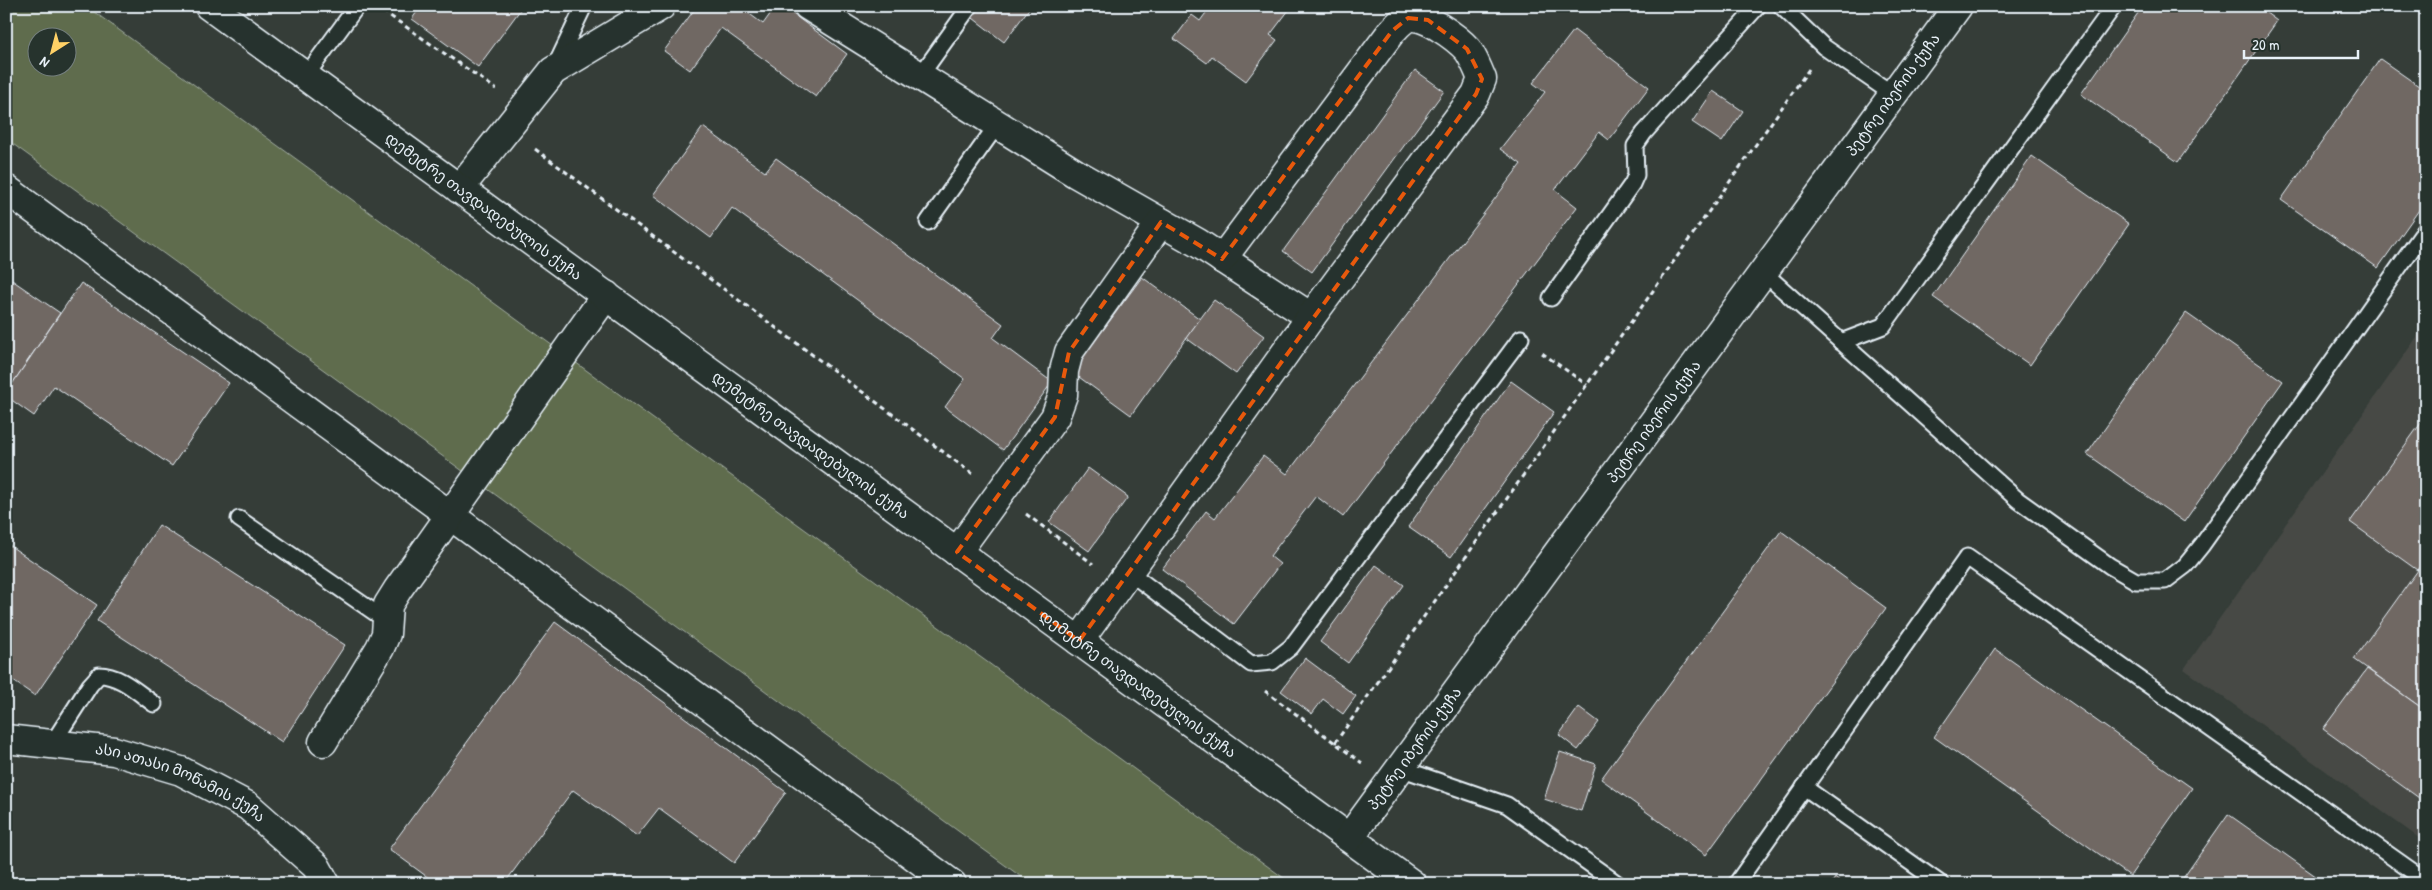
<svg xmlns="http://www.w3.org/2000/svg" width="2432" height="890" viewBox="0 0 2432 890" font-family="'Patrick Hand','Noto Sans Georgian',sans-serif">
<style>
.built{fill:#474a45}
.green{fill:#5e6c4d;stroke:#a3aea2;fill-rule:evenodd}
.building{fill:#706763;stroke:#e8f1f8}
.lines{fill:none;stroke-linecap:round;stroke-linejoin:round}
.lane-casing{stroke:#e8f1f8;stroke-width:19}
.street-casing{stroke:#e8f1f8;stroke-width:31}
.secondary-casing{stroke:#e8f1f8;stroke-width:31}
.path{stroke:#e8f1f8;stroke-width:3;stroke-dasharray:5 4;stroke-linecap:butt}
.lane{stroke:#26332d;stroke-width:15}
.street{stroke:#26332d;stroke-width:28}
.secondary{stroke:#26332d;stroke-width:28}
.marked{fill:none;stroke:#e8590c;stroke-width:4;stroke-dasharray:10 6;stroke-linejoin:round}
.labels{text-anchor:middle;stroke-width:4;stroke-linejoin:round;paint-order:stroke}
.street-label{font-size:15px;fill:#e8f1f8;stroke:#26332d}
</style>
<rect width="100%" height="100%" fill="#353d38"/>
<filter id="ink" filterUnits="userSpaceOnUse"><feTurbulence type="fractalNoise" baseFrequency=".02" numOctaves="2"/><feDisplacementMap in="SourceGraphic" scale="10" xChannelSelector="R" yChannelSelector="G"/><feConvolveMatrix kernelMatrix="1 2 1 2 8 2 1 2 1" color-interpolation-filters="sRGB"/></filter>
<g filter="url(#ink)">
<polygon class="built" points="2426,324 2426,843 2184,669"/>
<path class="green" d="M6,6h80l1206,878h-261l-1025,-745zM38,38h30v30h-30z"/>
<g class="building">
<polygon points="421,6 523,6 478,67 412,19"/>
<polygon points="697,6 739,6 763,24 776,6 782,6 847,54 816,97 721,28 690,70 664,51"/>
<polygon points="976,6 1031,6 1004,42 969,15"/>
<polygon points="1211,6 1292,6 1270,35 1277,40 1246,81 1212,56 1207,63 1174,39 1192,15 1200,21"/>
<polygon points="2143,6 2257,6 2277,21 2178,162 2081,94"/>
<polygon points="1574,30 1649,87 1609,140 1599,132 1555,190 1577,207 1343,517 1316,496 1270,556 1280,564 1234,624 1162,569 1206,511 1215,518 1263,456 1287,474 1521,164 1500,149 1545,92 1533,83"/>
<polygon points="2380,59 2426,91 2426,200 2378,268 2281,200"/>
<polygon points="1415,70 1444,91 1312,272 1283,251"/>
<polygon points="1713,91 1743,111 1722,142 1692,122"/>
<polygon points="703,127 765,172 776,158 1003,324 993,338 1052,382 1003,450 945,407 965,379 732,208 711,238 653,195"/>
<polygon points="2032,156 2129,224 2030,365 1933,297"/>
<polygon points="6,276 60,313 6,393"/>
<polygon points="1142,277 1200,319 1131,415 1072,372"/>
<polygon points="81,283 229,383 172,466 54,386 34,416 6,396 6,393"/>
<polygon points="1214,300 1264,336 1236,374 1186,338"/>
<polygon points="2186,313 2283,381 2184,522 2087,454"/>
<polygon points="1511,381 1554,412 1451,557 1408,527"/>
<polygon points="2426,416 2426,559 2417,570 2350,522"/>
<polygon points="1088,468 1128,497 1089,551 1049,522"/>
<polygon points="159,525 345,645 282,742 97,621"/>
<polygon points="1781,531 1886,608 1706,855 1601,779"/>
<polygon points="6,543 97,605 35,696 6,676"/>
<polygon points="2426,559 2426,711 2354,659"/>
<polygon points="1376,565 1404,585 1348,663 1320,642"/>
<polygon points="555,622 786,792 734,863 659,808 637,836 573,790 504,884 437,884 389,849"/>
<polygon points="1995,649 2192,788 2130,876 1934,737"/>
<polygon points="1305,658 1356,696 1343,714 1323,699 1312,714 1281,691"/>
<polygon points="2367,669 2426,711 2426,803 2323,729"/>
<polygon points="1579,707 1599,722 1578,750 1559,735"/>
<polygon points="1560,752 1596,764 1581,811 1544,799"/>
<polygon points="2228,814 2327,884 2179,884"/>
<polygon points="1835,878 1842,884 1831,884"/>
</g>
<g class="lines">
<g class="lane-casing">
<g id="lane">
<polyline points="1781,6 1824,47 1894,95"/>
<polyline points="555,67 584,6"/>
<polyline points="920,76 970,6"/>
<polyline points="305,77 357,6"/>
<polyline points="928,222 997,125"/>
<polyline points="1763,272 2018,500 2110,566 2136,581 2165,581 2185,566 2202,545 2426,229"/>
<polyline points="1551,298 1632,184 1636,175 1635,146 1644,133 1758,6"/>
<polyline points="1841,342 1883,326 2114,6"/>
<polyline points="239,519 387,621"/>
<polyline points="1129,572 1251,664 1272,662 1291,647 1521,338"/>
<path d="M52,744l38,-59 9,-10c21,0 38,17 55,29"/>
<polyline points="1400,768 1507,805 1618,884"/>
<polyline points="1804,787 1941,884"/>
<polyline points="1736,884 1967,557 2426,881"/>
</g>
</g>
<g class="street-casing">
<g id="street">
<polyline points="808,6 1075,173 1198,243 1311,317"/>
<polyline points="6,189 952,884"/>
<polyline points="459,189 553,71 661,6"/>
<polyline points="957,552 1055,417 1063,395 1064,371 1069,352 1161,222"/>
<path d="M1079,641l232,-324 165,-223 6,-15c-4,-10 -8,-20 -14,-29 -10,-11 -46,-39 -61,-32 -6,3 -10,8 -15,13l-170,228"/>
<path id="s1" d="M6,739l108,12 67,20 67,35 68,60 10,18"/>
<polyline points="323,742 380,648 386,634 388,605 398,589 606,295"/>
</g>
</g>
<g class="secondary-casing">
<g id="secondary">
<path id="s2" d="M209,6l1203,878"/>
<path id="s3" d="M1349,838l609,-832"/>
</g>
</g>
<g class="path">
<polyline points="383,11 496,89"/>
<polyline points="535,149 973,474"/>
<polyline points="1542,353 1587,385"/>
<polyline points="1026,514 1093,564"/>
<polyline points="1265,691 1362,763"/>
<polyline points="1335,743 1809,69"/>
</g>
<use href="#lane" class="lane"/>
<use href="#street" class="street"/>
<use href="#secondary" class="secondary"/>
</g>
</g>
<path class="marked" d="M1408,18l20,2 39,29 15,30 -6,15 -397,547 -122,-89 98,-135 14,-65 92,-130 61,37 170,-228z"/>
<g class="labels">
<g class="street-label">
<text dy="5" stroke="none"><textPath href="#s3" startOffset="921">პეტრე იბერის ქუჩა</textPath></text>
<text dy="5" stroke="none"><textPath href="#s2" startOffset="340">დემეტრე თავდადებულის ქუჩა</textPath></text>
<text dy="5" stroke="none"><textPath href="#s3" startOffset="516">პეტრე იბერის ქუჩა</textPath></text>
<text dy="5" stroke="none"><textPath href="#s2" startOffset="745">დემეტრე თავდადებულის ქუჩა</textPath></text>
<text dy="5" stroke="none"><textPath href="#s2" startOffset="1150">დემეტრე თავდადებულის ქუჩა</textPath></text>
<text dy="5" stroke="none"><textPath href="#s3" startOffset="111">პეტრე იბერის ქუჩა</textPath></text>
<text dy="5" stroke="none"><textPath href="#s1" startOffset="182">ასი ათასი მოწამის ქუჩა</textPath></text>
</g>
</g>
<rect width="2432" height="890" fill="none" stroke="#26332d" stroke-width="25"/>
<rect x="12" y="12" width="2407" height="865" fill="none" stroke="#e8f1f8" stroke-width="2" filter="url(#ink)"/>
<g transform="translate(52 52) rotate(216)"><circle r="24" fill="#26332d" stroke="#747f7e"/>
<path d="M0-4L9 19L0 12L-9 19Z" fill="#ffd166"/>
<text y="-8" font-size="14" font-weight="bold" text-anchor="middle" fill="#e8f1f8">N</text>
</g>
<path d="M2244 50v8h114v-8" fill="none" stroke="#e8f1f8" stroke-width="2.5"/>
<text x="2252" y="50" font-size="15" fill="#e8f1f8" stroke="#26332d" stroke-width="4" paint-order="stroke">20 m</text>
</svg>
